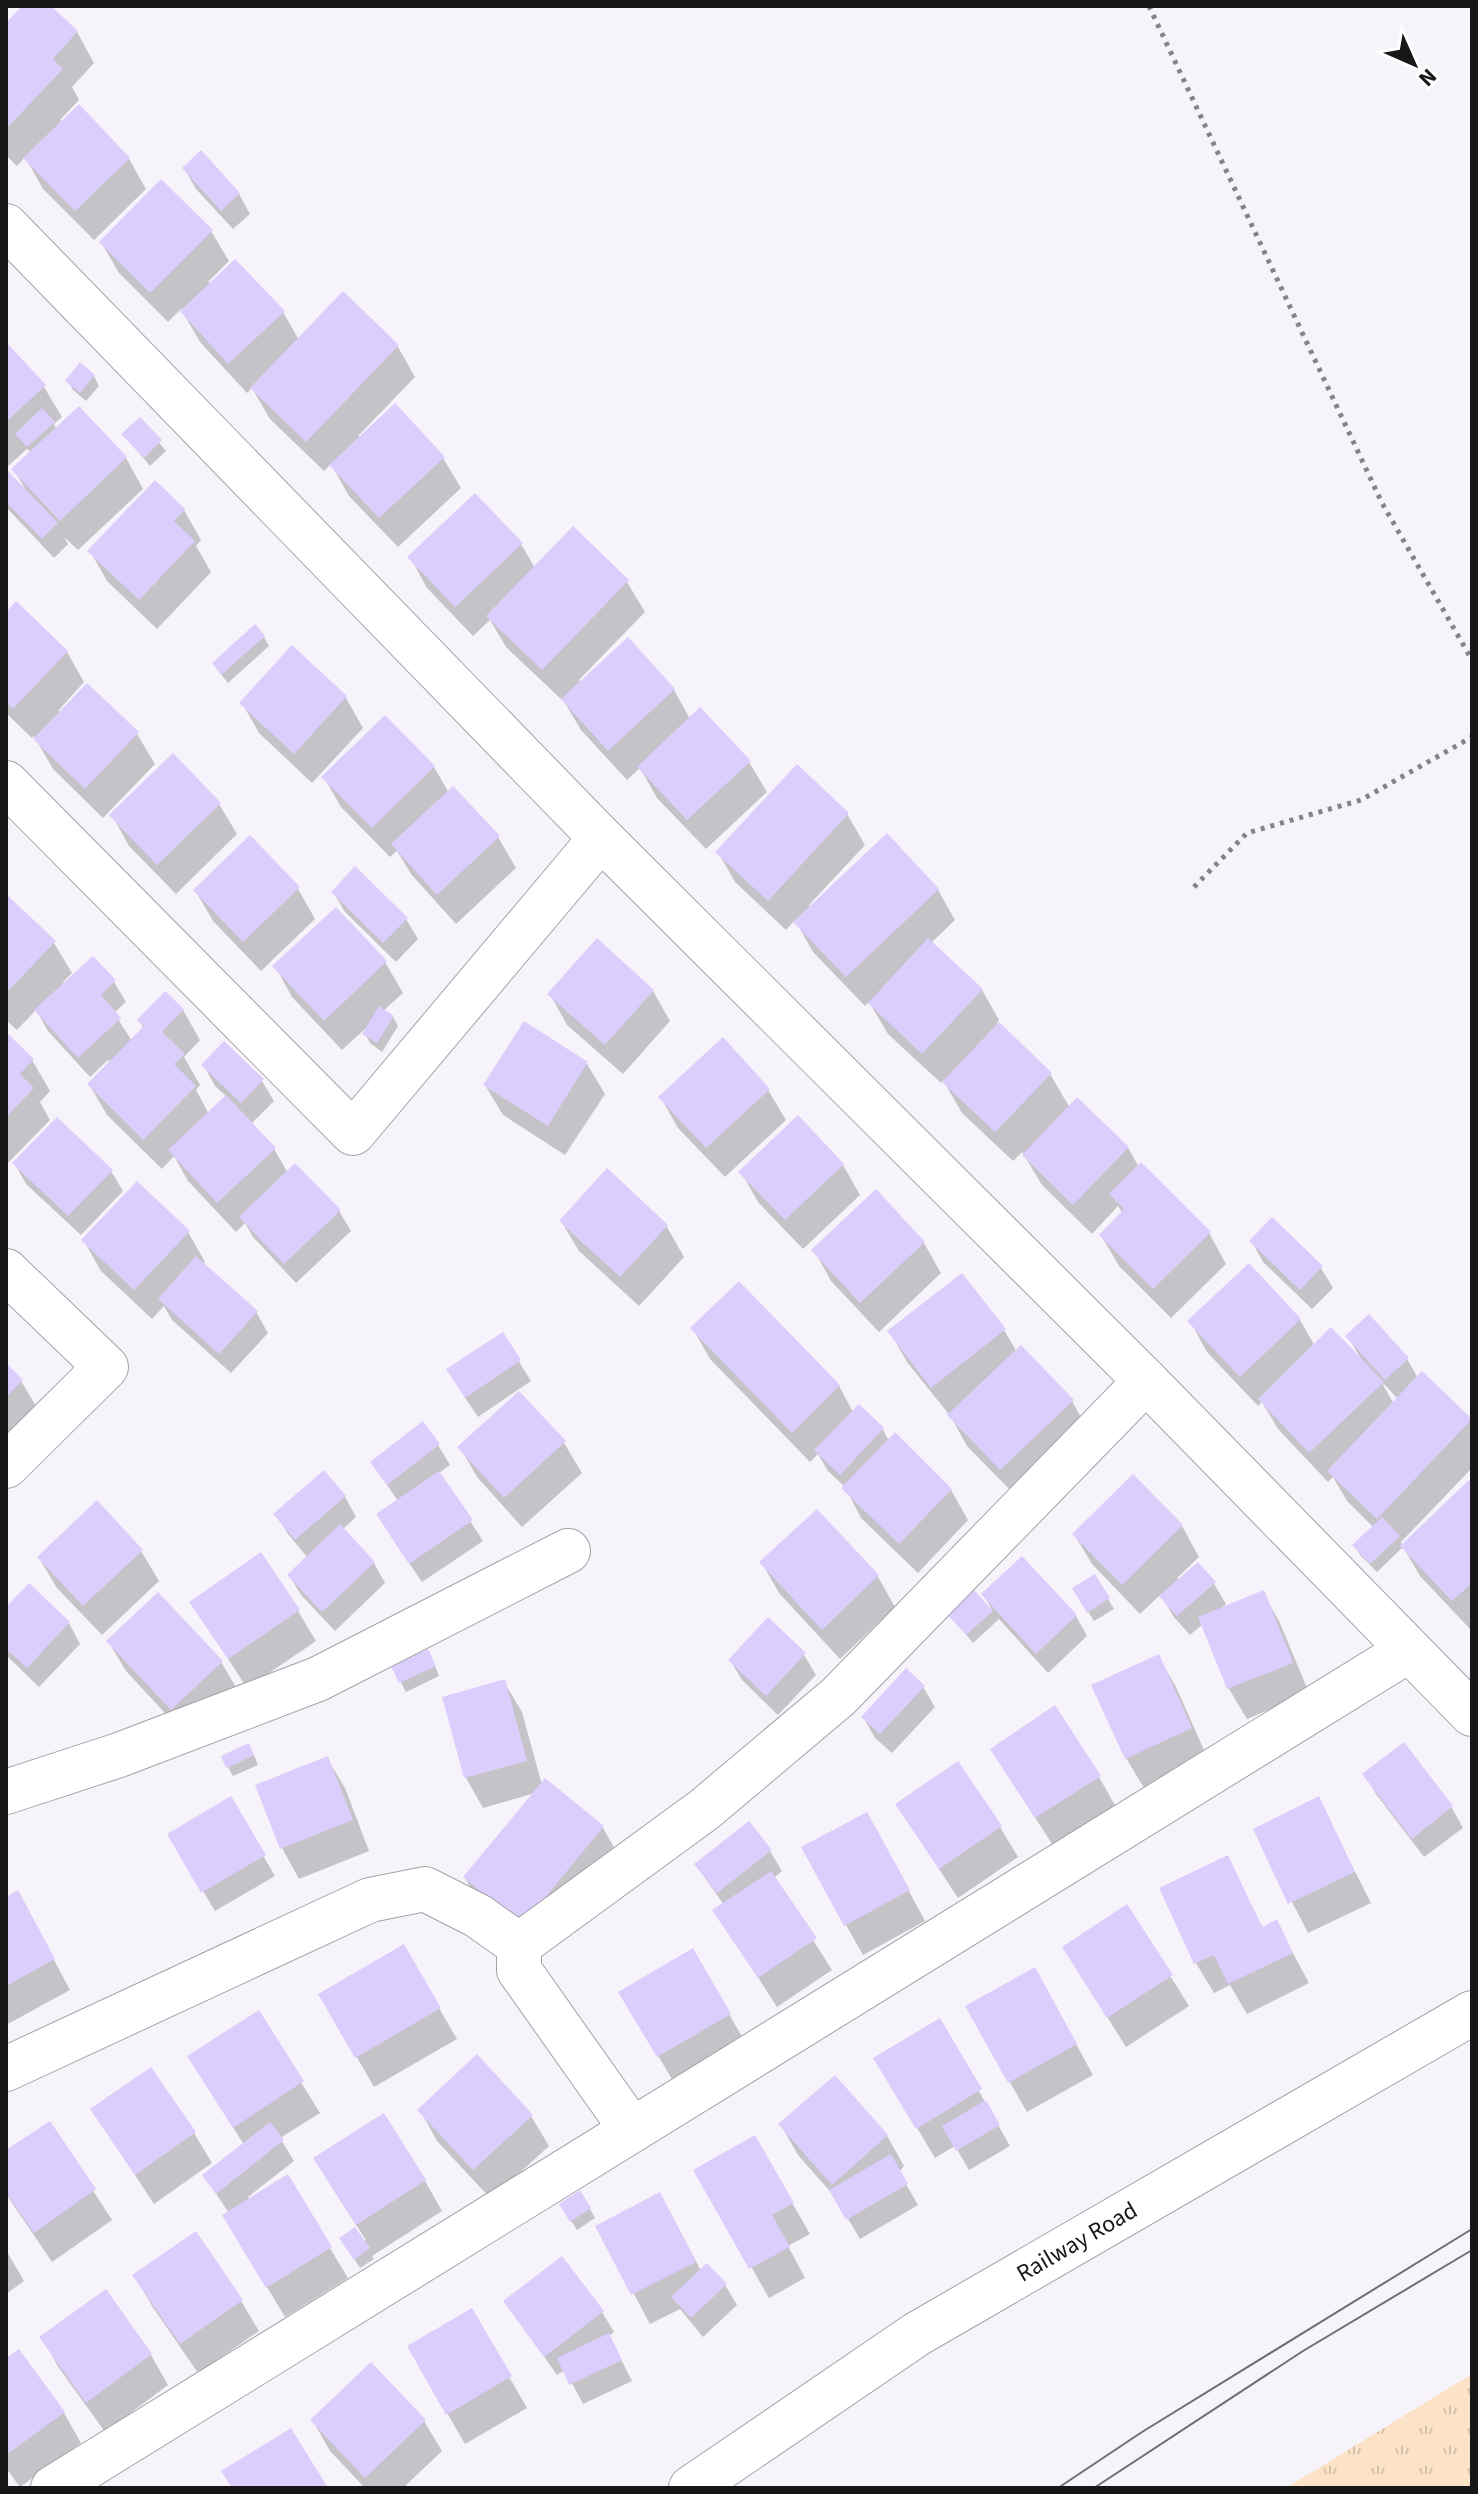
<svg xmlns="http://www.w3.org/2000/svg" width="1478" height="2494" viewBox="0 0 1478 2494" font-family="'Source Sans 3',sans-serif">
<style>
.grass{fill:url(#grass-tufts)}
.shadow{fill:#0003;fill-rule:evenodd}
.building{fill:#dccefc}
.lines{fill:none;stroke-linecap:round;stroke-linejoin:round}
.minor-casing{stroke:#a3a2a7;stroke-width:46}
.path{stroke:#848387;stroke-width:5;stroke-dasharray:4 6;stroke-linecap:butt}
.minor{stroke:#fff;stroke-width:44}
.tram{stroke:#6e6d70;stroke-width:2}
.labels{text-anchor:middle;stroke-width:7;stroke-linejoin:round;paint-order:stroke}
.street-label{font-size:24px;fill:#171719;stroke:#fff}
</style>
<defs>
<pattern id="grass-tufts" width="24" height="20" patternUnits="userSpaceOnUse" patternTransform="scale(2)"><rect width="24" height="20" fill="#fce2c6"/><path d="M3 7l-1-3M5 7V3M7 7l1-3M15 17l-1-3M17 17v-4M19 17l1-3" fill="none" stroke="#d7c1aa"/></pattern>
</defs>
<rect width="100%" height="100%" fill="#f6f4fa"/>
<polygon class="grass" points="1472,2374 1472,2488 1286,2488"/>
<g class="shadow">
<polygon points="25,6 49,6 77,32 94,63 72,87 79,100 60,120 129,159 146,189 94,240 43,189 25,157 17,166 6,155 6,26"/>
<polygon points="184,168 239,194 250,214 233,229 196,189"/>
<polygon points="211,231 229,261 208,282 283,312 299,340 343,294 398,347 415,377 358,436 443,458 461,488 398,547 349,496 331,464 324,471 270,419 252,388 247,393 200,342 181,309 168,322 119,273 101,242"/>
<polygon points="6,345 44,387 62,417 54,424 57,430 79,409 126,458 143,489 78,550 64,537 68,544 54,558 6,507 6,472 26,490 14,470 32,453 27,449 6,468"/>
<polygon points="94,376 99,386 86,401 73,390 68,381"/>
<polygon points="140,420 166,451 150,466 124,435"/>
<polygon points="184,510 201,540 196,546 211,572 157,629 107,581 90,551"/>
<polygon points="573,529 627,582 645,612 579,680 582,683 674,690 690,719 749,762 767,792 706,849 657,798 640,768 627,780 581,730 562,698 561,699 506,647 490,620 473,636 427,588 410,557 521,544 535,568"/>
<polygon points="6,615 67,652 84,682 58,711 137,734 155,764 103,818 53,769 34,736 32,738 6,713"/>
<polygon points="264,637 269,646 228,683 220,673"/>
<polygon points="293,648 346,698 363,728 312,783 259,733 242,703"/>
<polygon points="385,718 434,767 449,793 498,837 516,868 456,924 411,874 397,851 390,857 341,807 324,777"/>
<polygon points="219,804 237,834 176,894 129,846 112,815"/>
<polygon points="847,814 865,845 809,905 812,907 938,890 955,920 931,943 982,990 999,1020 997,1023 1050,1074 1070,1108 1128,1148 1139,1167 1209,1233 1226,1264 1171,1318 1119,1266 1101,1235 1123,1214 1118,1206 1092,1234 1042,1185 1022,1152 1013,1161 962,1113 943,1080 941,1083 888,1034 869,1002 865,1006 813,952 795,920 786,930 735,882 718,852"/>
<polygon points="298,889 315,919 261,971 213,921 195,890"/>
<polygon points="333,892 406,919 418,939 396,962 345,912"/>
<polygon points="6,897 54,943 72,973 63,982 65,984 93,959 114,982 126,1002 114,1013 132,1041 144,1029 139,1020 165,993 183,1010 200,1040 184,1057 200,1085 196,1090 209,1114 227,1097 215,1086 204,1066 262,1081 274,1101 251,1124 274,1149 288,1173 339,1211 351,1231 296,1283 253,1237 245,1223 236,1232 188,1181 174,1156 162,1169 107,1115 89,1084 111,1062 108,1060 90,1077 48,1031 36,1010 17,1030 6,1020"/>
<polygon points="385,962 403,993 383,1011 393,1017 398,1026 382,1052 370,1043 365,1034 368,1026 342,1050 292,997 275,966"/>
<polygon points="653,991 670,1021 623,1074 567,1025 550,994"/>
<polygon points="525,1024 587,1064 605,1094 565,1155 503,1115 485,1085"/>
<polygon points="6,1035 32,1060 50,1091 40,1102 50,1120 6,1165"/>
<polygon points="768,1090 786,1120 725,1177 678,1128 661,1098"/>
<polygon points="15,1164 111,1171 123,1191 81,1235 26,1184"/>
<polygon points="843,1165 860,1195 803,1249 758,1202 741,1172"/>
<polygon points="607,1171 667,1227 684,1257 639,1306 579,1251 561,1221"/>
<polygon points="188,1232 205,1262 203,1265 256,1312 268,1333 231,1373 172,1320 164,1306 152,1319 101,1271 84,1241"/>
<polygon points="1252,1242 1321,1268 1333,1288 1312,1309 1263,1262"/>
<polygon points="924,1243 941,1273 879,1332 831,1281 814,1250"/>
<path d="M1248,1266l52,54 15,26 45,11 -12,-20 59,22 11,19 53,42 1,48 -71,74 2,4 69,-60 -1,144 -51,-54 -17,-29 -26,25 -17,-17 -5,-9 19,-18 -27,-27 -14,-24 -5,5 -50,-53 -16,-27 -4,4 -51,-54 -17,-31zM1384,1384l14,15 -4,5 -11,-19z"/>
<polygon points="961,1276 1004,1330 1017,1352 1072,1401 1089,1432 1019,1499 967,1446 951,1417 907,1362 890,1332"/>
<polygon points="738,1284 839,1386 853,1412 859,1406 883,1430 889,1441 951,1490 968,1520 918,1573 861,1518 845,1487 828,1471 818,1454 810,1462 710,1359 693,1329"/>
<polygon points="502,1335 531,1381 478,1417 460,1390"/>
<polygon points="6,1366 21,1381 39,1411 6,1445"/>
<polygon points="519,1393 564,1443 582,1473 522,1527 477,1477 460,1447"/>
<polygon points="438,1445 450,1465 439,1473 483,1541 422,1582 390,1535 398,1501 372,1463"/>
<polygon points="323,1473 345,1497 356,1517 342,1530 374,1563 385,1583 335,1631 301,1595 289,1575 308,1558 288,1534 276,1514"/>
<polygon points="1133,1476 1182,1526 1199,1557 1177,1578 1180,1581 1198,1565 1214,1584 1226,1604 1219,1610 1263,1593 1280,1623 1309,1693 1247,1719 1229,1689 1203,1624 1190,1635 1173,1616 1161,1594 1140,1614 1092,1564 1074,1534"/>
<polygon points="817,1512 878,1577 895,1607 840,1659 779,1593 762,1563"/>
<polygon points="141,1551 159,1581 102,1635 57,1588 39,1558"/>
<polygon points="1022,1559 1076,1616 1087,1636 1048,1673 999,1619 973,1643 949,1614 992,1610 984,1595"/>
<polygon points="1094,1576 1114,1609 1094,1621 1074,1589"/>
<polygon points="29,1586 69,1623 80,1644 39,1687 6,1655 6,1610"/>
<polygon points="191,1602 298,1611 316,1641 247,1688"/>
<polygon points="108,1641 221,1662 239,1692 189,1739 126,1671"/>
<polygon points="804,1655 816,1675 778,1715 742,1680 730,1660"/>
<polygon points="1159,1657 1176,1687 1208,1759 1144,1788 1126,1758"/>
<polygon points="433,1661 439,1676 406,1692 393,1667"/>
<polygon points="504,1682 522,1712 542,1785 546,1781 603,1828 620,1858 540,1955 483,1908 465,1878 535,1793 483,1808 466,1778 444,1699"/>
<polygon points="923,1687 935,1707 892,1753 875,1738 863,1717"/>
<polygon points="1403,1744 1452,1808 1463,1828 1424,1857 1376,1794 1365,1774"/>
<polygon points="254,1755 258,1765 233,1776 228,1767"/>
<polygon points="327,1758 345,1788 369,1851 299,1879 282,1848 257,1786"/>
<polygon points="1099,1777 1116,1807 1054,1847 1010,1779"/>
<polygon points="230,1799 275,1876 215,1911 169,1834"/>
<polygon points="1318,1799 1371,1903 1308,1933 1255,1830"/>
<polygon points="1000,1827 1018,1857 958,1898 916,1834"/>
<polygon points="884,1845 925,1921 863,1955 846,1925"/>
<polygon points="770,1851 782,1871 774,1878 832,1970 777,2007 715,1911 724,1905 696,1865"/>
<polygon points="1227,1858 1263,1928 1276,1922 1309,1983 1247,2014 1230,1985 1214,1993 1196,1963"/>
<polygon points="6,1899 34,1923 70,1990 6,2025"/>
<polygon points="1127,1907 1189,2006 1126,2047 1082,1977"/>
<polygon points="403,1947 457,2039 374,2087 321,1995"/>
<polygon points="692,1951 747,2045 676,2086 621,1993"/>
<polygon points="1052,2000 1093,2075 1027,2112 967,2007"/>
<polygon points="258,2013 320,2113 280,2138 294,2161 248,2197 250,2200 287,2177 348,2278 285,2317 242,2245 229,2213 204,2176 244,2145 207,2086"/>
<polygon points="939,2021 1010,2146 969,2170 955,2146 935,2158 876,2059"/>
<polygon points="835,2077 887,2136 904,2166 899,2172 918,2205 860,2239 835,2197 798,2155 781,2125"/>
<polygon points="92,2110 194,2133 212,2163 154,2204"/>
<polygon points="420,2110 531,2116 549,2146 491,2199 437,2141"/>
<polygon points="49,2123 112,2220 52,2262 6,2194 6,2153"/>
<polygon points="754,2137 810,2234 788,2246 805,2278 769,2298 696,2170"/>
<polygon points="425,2181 442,2211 372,2256 374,2259 360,2268 347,2248 366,2240 333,2189"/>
<polygon points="590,2209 595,2218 577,2230 567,2214"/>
<polygon points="677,2225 701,2271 725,2285 737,2305 703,2337 680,2309 650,2324 598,2227"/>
<polygon points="6,2250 24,2281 6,2294"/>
<polygon points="562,2258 602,2312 614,2332 609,2336 632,2381 583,2404 565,2370 557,2375 505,2301"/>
<polygon points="135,2276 241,2301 259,2331 198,2373 152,2306"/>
<polygon points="105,2292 151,2355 168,2385 105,2432 59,2368 42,2338"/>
<polygon points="471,2311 527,2408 465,2444 409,2347"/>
<polygon points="6,2361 64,2413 81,2443 20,2487 6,2468"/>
<polygon points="313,2421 424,2421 442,2451 403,2488 365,2488 330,2451"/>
</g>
<g class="building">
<polygon points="22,6 51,6 78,31 53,59 63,69 6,129 6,23"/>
<polygon points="79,104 130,158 75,211 23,158"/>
<polygon points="201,150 240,193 221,211 182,168"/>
<polygon points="161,179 213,230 150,293 99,242"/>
<polygon points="235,259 285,311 228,364 180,311"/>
<polygon points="343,291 399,345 306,442 250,388"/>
<polygon points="6,342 46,385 6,422"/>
<polygon points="80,362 95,375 80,393 65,381"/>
<polygon points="395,403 445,457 379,518 329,465"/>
<polygon points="79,406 127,457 60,521 11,469"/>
<polygon points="42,408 55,422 27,447 15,434"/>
<polygon points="140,417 162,440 144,458 121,434"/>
<polygon points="6,469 58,523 42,539 6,502"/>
<polygon points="155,480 185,509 174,521 195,541 139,600 87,551"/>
<polygon points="475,493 523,543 455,607 407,557"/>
<polygon points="573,526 629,580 542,670 486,616"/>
<polygon points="16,601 68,651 13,709 6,702 6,612"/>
<polygon points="255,624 265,636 221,675 212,663"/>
<polygon points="628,637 675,689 608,751 561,699"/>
<polygon points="292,645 347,696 294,754 239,703"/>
<polygon points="87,683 139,732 85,789 33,739"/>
<polygon points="700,707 751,761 687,820 637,767"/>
<polygon points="385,715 435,766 372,828 321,777"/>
<polygon points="173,753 221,803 157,865 109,815"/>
<polygon points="797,764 849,813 768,901 715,852"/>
<polygon points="453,786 500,836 437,895 391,844"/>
<polygon points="887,833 939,889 846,977 793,922"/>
<polygon points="250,835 300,887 243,942 193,890"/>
<polygon points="355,866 408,918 383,943 331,892"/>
<polygon points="6,894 56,941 6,993"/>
<polygon points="336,907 387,961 324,1021 272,966"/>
<polygon points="597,938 654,990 605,1045 547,994"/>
<polygon points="928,938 983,989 922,1054 868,1003"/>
<polygon points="93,956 116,980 101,995 121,1018 78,1058 34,1010"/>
<polygon points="165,991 184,1009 162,1032 185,1054 174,1064 196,1086 143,1140 87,1084 144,1026 137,1020"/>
<polygon points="379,1006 394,1016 377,1043 362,1034"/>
<polygon points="524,1021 588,1062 548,1126 483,1085"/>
<polygon points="999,1022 1052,1073 995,1132 942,1082"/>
<polygon points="6,1032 34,1059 20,1074 34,1088 6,1117"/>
<polygon points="723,1037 770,1089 706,1148 658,1097"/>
<polygon points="224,1041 264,1079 241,1103 201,1065"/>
<polygon points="226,1095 276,1148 217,1203 168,1150"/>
<polygon points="1077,1097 1129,1147 1073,1205 1022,1155"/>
<polygon points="798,1115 844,1164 785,1220 738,1172"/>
<polygon points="57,1117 113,1170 68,1216 12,1163"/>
<polygon points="1141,1162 1211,1232 1153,1289 1099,1235 1124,1209 1109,1194"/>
<polygon points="295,1163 341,1210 284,1264 239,1217"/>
<polygon points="607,1168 668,1225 620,1277 559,1221"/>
<polygon points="137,1181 190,1231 134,1290 81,1240"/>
<polygon points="876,1189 925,1242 860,1303 811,1250"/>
<polygon points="1272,1217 1323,1266 1300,1290 1249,1241"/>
<polygon points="196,1256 258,1311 219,1354 158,1299"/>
<polygon points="1249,1263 1301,1319 1240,1377 1187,1321"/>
<polygon points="962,1273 1006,1329 931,1388 887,1331"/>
<polygon points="739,1281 840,1385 792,1433 690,1328"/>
<polygon points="1369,1314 1409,1358 1385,1380 1345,1336"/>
<polygon points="1331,1327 1384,1382 1309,1453 1258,1399"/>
<polygon points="503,1332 521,1360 465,1398 446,1369"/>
<polygon points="1021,1345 1074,1400 1000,1470 947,1415"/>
<polygon points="6,1363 23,1380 6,1397"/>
<polygon points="1422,1371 1472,1419 1377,1519 1327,1471"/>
<polygon points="519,1391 566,1441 504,1498 457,1447"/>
<polygon points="859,1404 884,1428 840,1475 814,1450"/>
<polygon points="423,1421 440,1444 387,1485 370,1462"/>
<polygon points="895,1432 952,1489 899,1544 841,1488"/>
<polygon points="324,1470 346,1496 295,1540 273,1514"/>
<polygon points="439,1471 473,1520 409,1564 376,1514"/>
<polygon points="1133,1474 1183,1525 1122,1585 1072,1534"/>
<polygon points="1469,1480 1472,1483 1472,1583 1452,1601 1400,1546"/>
<polygon points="97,1500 143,1550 83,1606 37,1557"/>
<polygon points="817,1509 879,1575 822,1630 759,1562"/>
<polygon points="1382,1517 1400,1536 1370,1564 1352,1545"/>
<polygon points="340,1524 375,1562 322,1612 287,1575"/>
<polygon points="261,1552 300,1610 228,1659 189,1602"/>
<polygon points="1022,1556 1077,1615 1036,1654 981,1594"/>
<polygon points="1198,1562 1216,1582 1177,1616 1159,1596"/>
<polygon points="1095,1574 1110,1598 1087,1613 1072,1588"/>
<polygon points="29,1583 70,1622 27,1668 6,1649 6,1607"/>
<polygon points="973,1589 993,1611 966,1635 947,1614"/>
<polygon points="1264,1590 1293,1663 1227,1689 1198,1617"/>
<polygon points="158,1592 223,1661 171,1710 106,1641"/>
<polygon points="768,1617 806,1653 766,1696 728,1660"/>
<polygon points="428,1649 436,1666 399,1683 391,1666"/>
<polygon points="1159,1654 1192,1728 1125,1759 1091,1685"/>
<polygon points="906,1668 925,1686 880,1734 861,1717"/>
<polygon points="505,1679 527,1761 464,1778 442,1697"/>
<polygon points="1055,1705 1101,1776 1035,1818 990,1749"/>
<polygon points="1404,1742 1453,1806 1412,1839 1362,1774"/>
<polygon points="249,1743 254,1755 226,1768 221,1756"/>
<polygon points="328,1756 353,1820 280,1849 255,1785"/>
<polygon points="958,1761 1002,1826 939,1869 895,1804"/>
<polygon points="545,1778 604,1826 522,1926 463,1877"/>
<polygon points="231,1796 266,1855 201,1893 167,1834"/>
<polygon points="1319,1796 1355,1872 1288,1904 1253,1829"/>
<polygon points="867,1812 910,1890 844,1926 801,1847"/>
<polygon points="749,1821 772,1850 717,1893 694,1864"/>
<polygon points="1228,1855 1262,1927 1277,1919 1293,1953 1228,1984 1214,1955 1194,1964 1159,1888"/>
<polygon points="771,1871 817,1938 758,1978 712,1910"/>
<polygon points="18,1890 55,1959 6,1986 6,1897"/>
<polygon points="1127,1904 1173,1975 1107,2018 1062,1947"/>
<polygon points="404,1944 441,2008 355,2058 318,1994"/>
<polygon points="693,1948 731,2014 657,2057 618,1992"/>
<polygon points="1035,1967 1077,2044 1008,2083 965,2006"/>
<polygon points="259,2010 304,2081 233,2128 187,2056"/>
<polygon points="940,2018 982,2089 916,2129 873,2058"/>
<polygon points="477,2054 533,2115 473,2170 417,2110"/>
<polygon points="151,2067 196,2132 135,2175 90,2109"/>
<polygon points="835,2075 888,2135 832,2185 778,2124"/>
<polygon points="986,2100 1000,2125 956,2151 942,2126"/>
<polygon points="384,2113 426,2180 356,2225 313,2158"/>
<polygon points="50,2121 96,2189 34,2233 6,2193 6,2150"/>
<polygon points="270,2122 284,2140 216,2194 202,2175"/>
<polygon points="755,2135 794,2203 772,2215 790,2247 749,2269 693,2170"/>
<polygon points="891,2154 908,2184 846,2220 829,2190"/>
<polygon points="288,2174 332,2247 266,2288 222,2215"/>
<polygon points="580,2190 591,2208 570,2222 559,2204"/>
<polygon points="660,2192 696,2262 631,2295 595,2226"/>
<polygon points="355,2227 370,2248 354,2260 339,2238"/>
<polygon points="196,2231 243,2300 180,2344 132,2275"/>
<polygon points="562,2256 604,2311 544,2357 503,2301"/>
<polygon points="707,2263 727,2284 691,2318 671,2297"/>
<polygon points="106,2289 152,2354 86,2403 39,2337"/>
<polygon points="472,2308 512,2376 446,2415 407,2346"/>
<polygon points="609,2333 622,2360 569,2385 557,2358"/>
<polygon points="19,2349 65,2412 6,2455 6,2358"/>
<polygon points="371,2362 426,2420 365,2478 310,2420"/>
<polygon points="291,2428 328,2488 232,2488 221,2471"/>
</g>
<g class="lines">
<g class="minor-casing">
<g id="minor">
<polyline points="6,226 601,838 1146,1381 1472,1714"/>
<polyline points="6,783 353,1133 601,838"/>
<polyline points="6,1271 106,1367 6,1466"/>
<polyline points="6,1792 119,1755 318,1679 568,1551"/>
<polyline points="519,1945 705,1809 839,1696 1146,1381"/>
<polyline points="519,1945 519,1970 632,2130"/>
<polyline points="6,2069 370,1900 425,1889 478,1916 519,1945"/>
<polyline points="53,2488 1409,1650"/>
<path id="s1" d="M691,2488l226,-154 555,-321"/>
</g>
</g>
<g class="path">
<polyline points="1149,6 1382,503 1472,660"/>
<polyline points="1194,887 1247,833 1361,800 1472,737"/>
</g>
<use href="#minor" class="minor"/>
<g class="tram">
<polyline points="1058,2488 1142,2432 1472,2229"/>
<polyline points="1094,2488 1303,2351 1472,2250"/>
</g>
</g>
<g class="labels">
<g class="street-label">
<text dy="8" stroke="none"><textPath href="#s1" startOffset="458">Railway Road</textPath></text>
</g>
</g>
<rect width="1478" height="2494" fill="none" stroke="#171719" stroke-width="16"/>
<g transform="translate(1414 64) rotate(135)" stroke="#ffffff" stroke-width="6" paint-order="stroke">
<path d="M0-6L14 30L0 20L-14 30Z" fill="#171719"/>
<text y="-12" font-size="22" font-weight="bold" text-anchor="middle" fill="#171719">N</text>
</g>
</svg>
